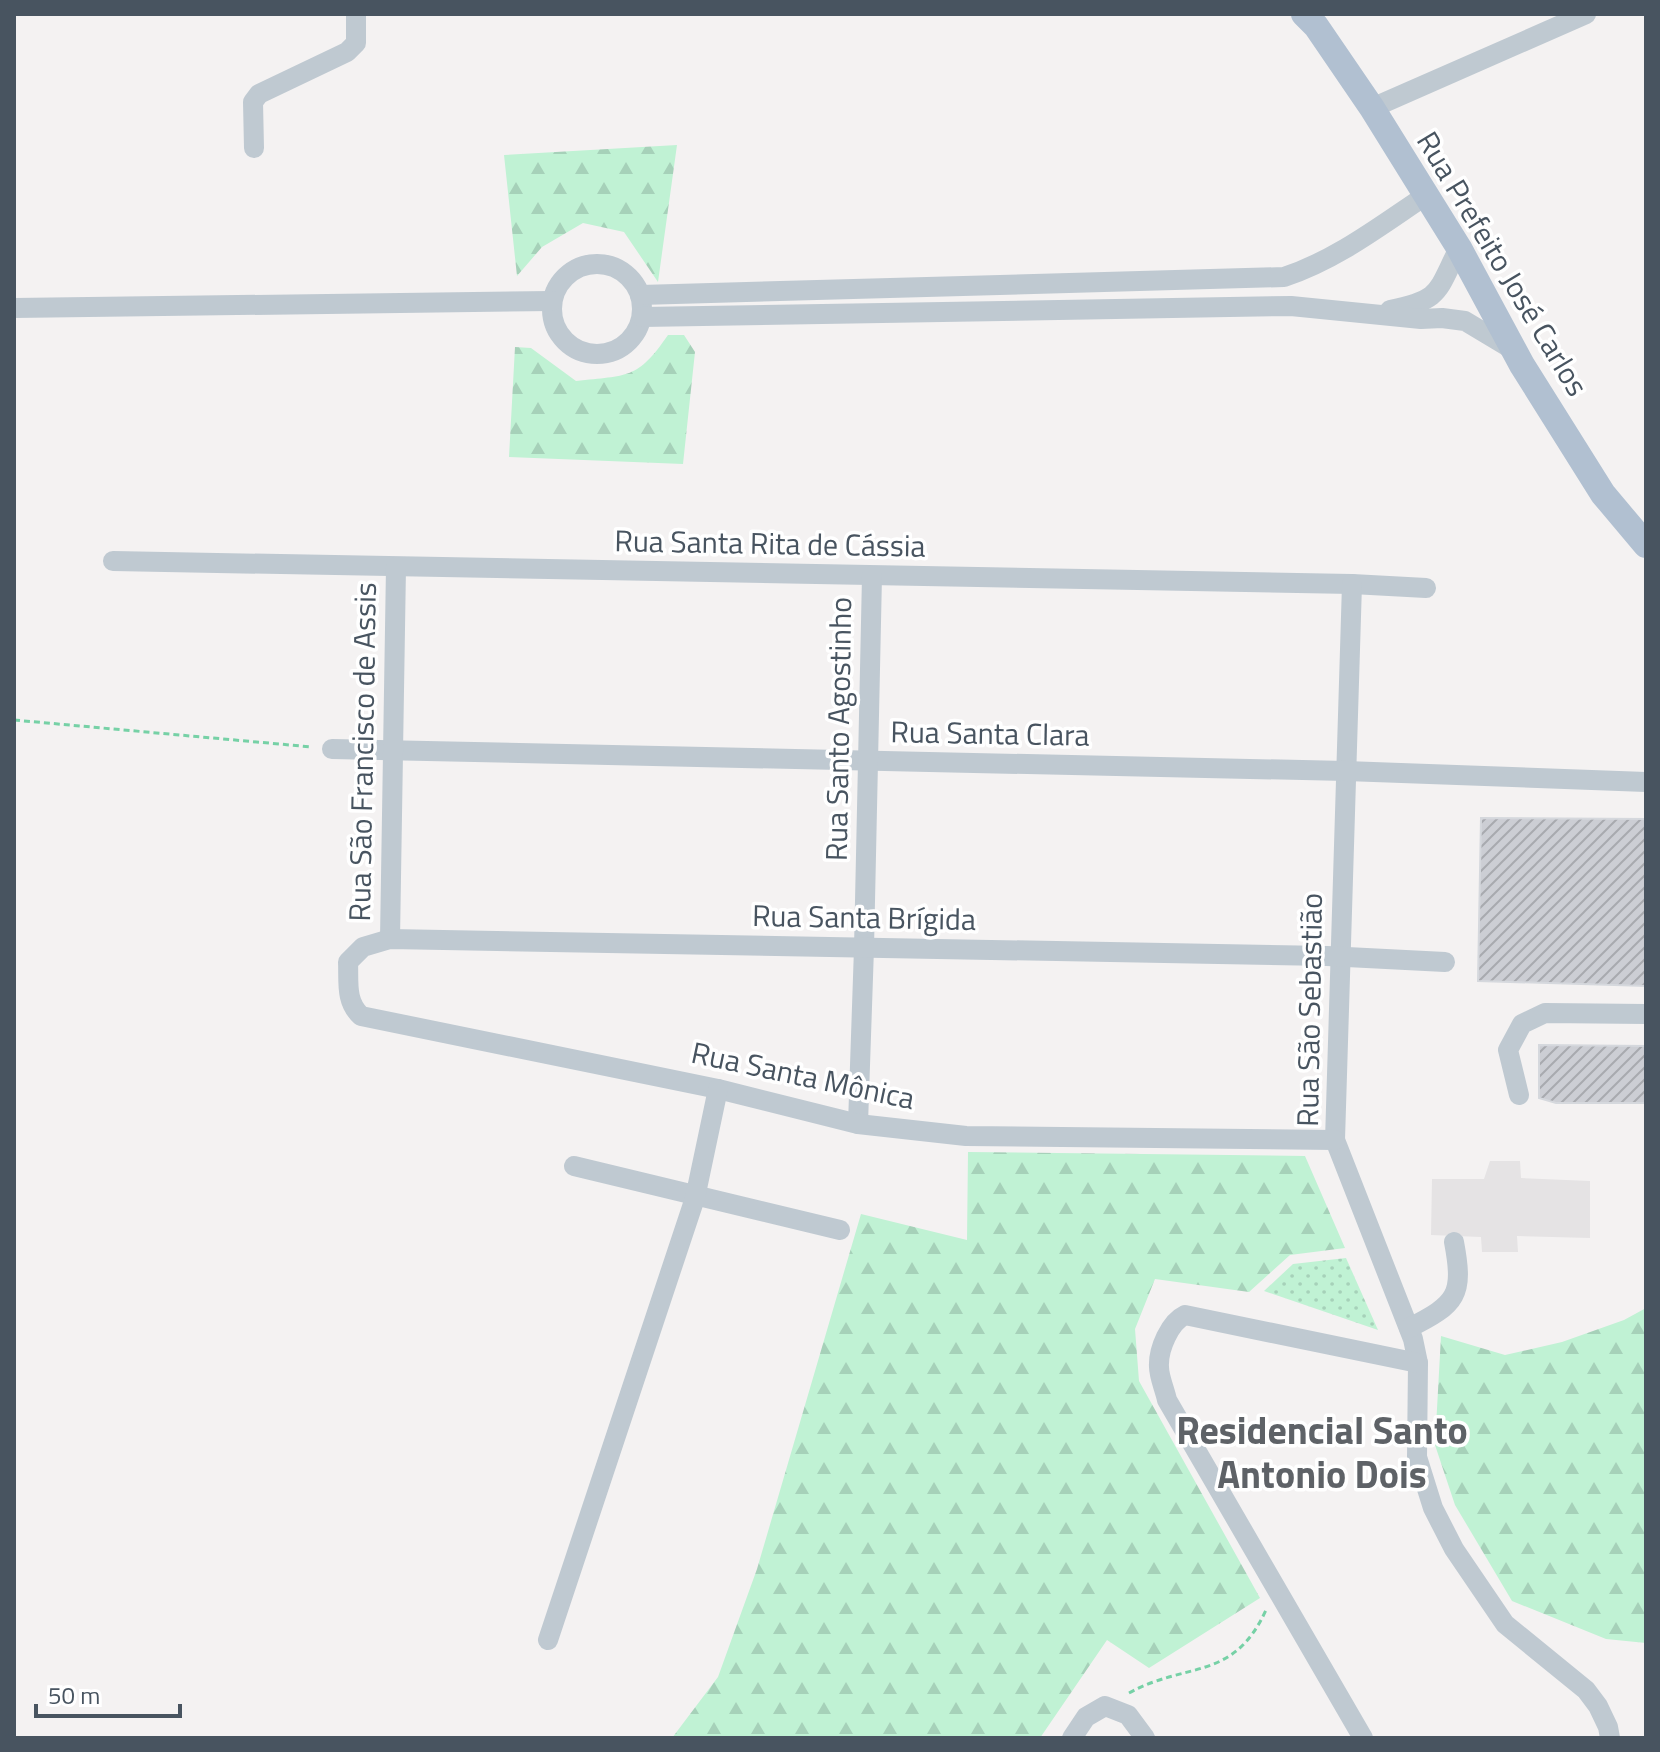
<svg xmlns="http://www.w3.org/2000/svg" width="1660" height="1752" viewBox="0 0 1660 1752" font-family="'Titillium Web',sans-serif">
<style>
.education{fill:#e5e3e4}
.forest{fill:url(#forest-firs)}
.park{fill:url(#park-dots)}
.building{fill:url(#building-hatch);stroke:#d5d8dd;stroke-width:2}
.lines{fill:none;stroke-linecap:round;stroke-linejoin:round}
.path{stroke:#76d1a6;stroke-width:3;stroke-dasharray:6 4;stroke-linecap:butt}
.minor{stroke:#bfc9d1;stroke-width:20}
.major{stroke:#b1c0d1;stroke-width:26}
.labels{text-anchor:middle;stroke-width:7;stroke-linejoin:round;paint-order:stroke}
.street-label{font-size:30px;fill:#485460;stroke:#fff}
.district-label{font-size:38px;font-weight:bold;fill:#5e6267;stroke:#fff}
</style>
<defs>
<pattern id="forest-firs" width="22" height="20" patternUnits="userSpaceOnUse" patternTransform="scale(2)"><rect width="22" height="20" fill="#c0f2d4"/><path d="M5 1l3.5 6h-7zM16 11l3.5 6h-7z" fill="#a6d1b9"/></pattern>
<pattern id="park-dots" width="8" height="8" patternUnits="userSpaceOnUse" patternTransform="scale(2)"><rect width="8" height="8" fill="#c0f2d4"/><path d="M2 2h.1M6 6h.1" fill="none" stroke="#a6d1b9" stroke-width="1.8" stroke-linecap="round"/></pattern>
<pattern id="building-hatch" width="6" height="6" patternUnits="userSpaceOnUse" patternTransform="scale(2)"><rect width="6" height="6" fill="#ccced4"/><path d="M-1 1l2-2M0 6l6-6M5 7l2-2" fill="none" stroke="#a8aaaf"/></pattern>
</defs>
<rect width="100%" height="100%" fill="#f4f2f2"/>
<polygon class="education" points="1490,1161 1520,1161 1521,1178 1590,1181 1590,1238 1517,1236 1518,1252 1482,1252 1481,1237 1431,1235 1432,1179 1484,1179"/>
<g class="forest">
<polygon points="677,145 658,282 624,232 583,223 542,247 517,276 504,155"/>
<path d="M668,335h16l11,17 -12,112 -174,-7 6,-110 16,1 45,33c52,-6 61,-1 92,-46z"/>
<polygon points="968,1152 1305,1156 1345,1248 1290,1255 1249,1292 1155,1279 1135,1329 1139,1381 1260,1598 1149,1668 1107,1640 1040,1738 672,1738 718,1677 757,1569 861,1214 967,1240"/>
<polygon points="1646,1308 1646,1643 1606,1639 1512,1601 1455,1505 1435,1445 1441,1336 1505,1355 1562,1342 1624,1320"/>
</g>
<polygon class="park" points="1346,1258 1378,1330 1264,1291 1293,1264"/>
<g class="building">
<polygon points="1481,818 1646,819 1646,986 1478,981"/>
<polygon points="1539,1045 1646,1046 1646,1103 1556,1103 1539,1098"/>
</g>
<g class="lines">
<g class="path">
<polyline points="14,720 312,747"/>
<path d="M1129,1693c58,-32 104,-11 137,-83"/>
</g>
<g class="minor">
<polyline points="1372,108 1586,14"/>
<polyline points="254,148 253,102 259,94 347,52 356,43 356,14"/>
<circle cx="597" cy="309" r="45"/>
<path d="M640,295l644,-18c52,-17 96,-51 141,-81"/>
<polyline points="14,308 552,301"/>
<path d="M1390,310c52,-11 46,-17 69,-62"/>
<polyline points="642,317 1291,306 1421,319 1442,318 1465,321 1515,351"/>
<polyline points="113,561 1352,584 1426,588"/>
<polyline points="1352,584 1335,1140 1413,1339 1418,1363 1417,1457 1433,1508 1454,1549 1505,1624 1586,1690 1598,1706 1608,1727 1610,1738"/>
<polyline points="332,749 1346,771 1646,782"/>
<polyline points="390,939 396,567"/>
<polyline points="1519,1095 1508,1050 1522,1024 1545,1013 1646,1014"/>
<polyline points="858,1124 864,948 872,576"/>
<path d="M1335,1140l-369,-4 -108,-12 -140,-35 -357,-73c-16,-15 -12,-34 -13,-54l15,-15 27,-8 937,17 118,6"/>
<polyline points="574,1166 840,1230"/>
<path d="M1409,1328c48,-24 55,-33 45,-86"/>
<polyline points="548,1640 695,1198 718,1089"/>
<polyline points="1072,1738 1086,1717 1105,1706 1128,1715 1145,1738"/>
<path d="M1363,1738l-196,-338c-2,-10 -8,-23 -8,-33 -1,-18 11,-45 26,-52l233,48"/>
</g>
<polyline class="major" points="1304,14 1316,26 1372,108 1459,248 1522,365 1603,494 1646,545"/>
</g>
<g class="labels">
<g class="street-label">
<text transform="translate(1502 264) rotate(59)" y="10">Rua Prefeito José Carlos</text>
<text transform="translate(770 544) rotate(1)" y="10">Rua Santa Rita de Cássia</text>
<text transform="translate(839 729) rotate(-89)" y="10">Rua Santo Agostinho</text>
<text transform="translate(990 734) rotate(1)" y="10">Rua Santa Clara</text>
<text transform="translate(363 752) rotate(-89)" y="10">Rua São Francisco de Assis</text>
<text transform="translate(864 918) rotate(1)" y="10">Rua Santa Brígida</text>
<text transform="translate(1310 1010) rotate(-89)" y="10">Rua São Sebastião</text>
<text transform="translate(803 1076) rotate(12)" y="10">Rua Santa Mônica</text>
</g>
<g class="district-label">
<text x="1322" y="1444">Residencial Santo<tspan x="1322" dy="44">Antonio Dois</tspan></text>
</g>
</g>
<rect width="1660" height="1752" fill="none" stroke="#485460" stroke-width="32"/>
<path d="M36 1704v12h144v-12" fill="none" stroke="#485460" stroke-width="4"/>
<text x="48" y="1704" font-size="24" fill="#485460" stroke="#ffffff" stroke-width="6" paint-order="stroke">50 m</text>
</svg>
